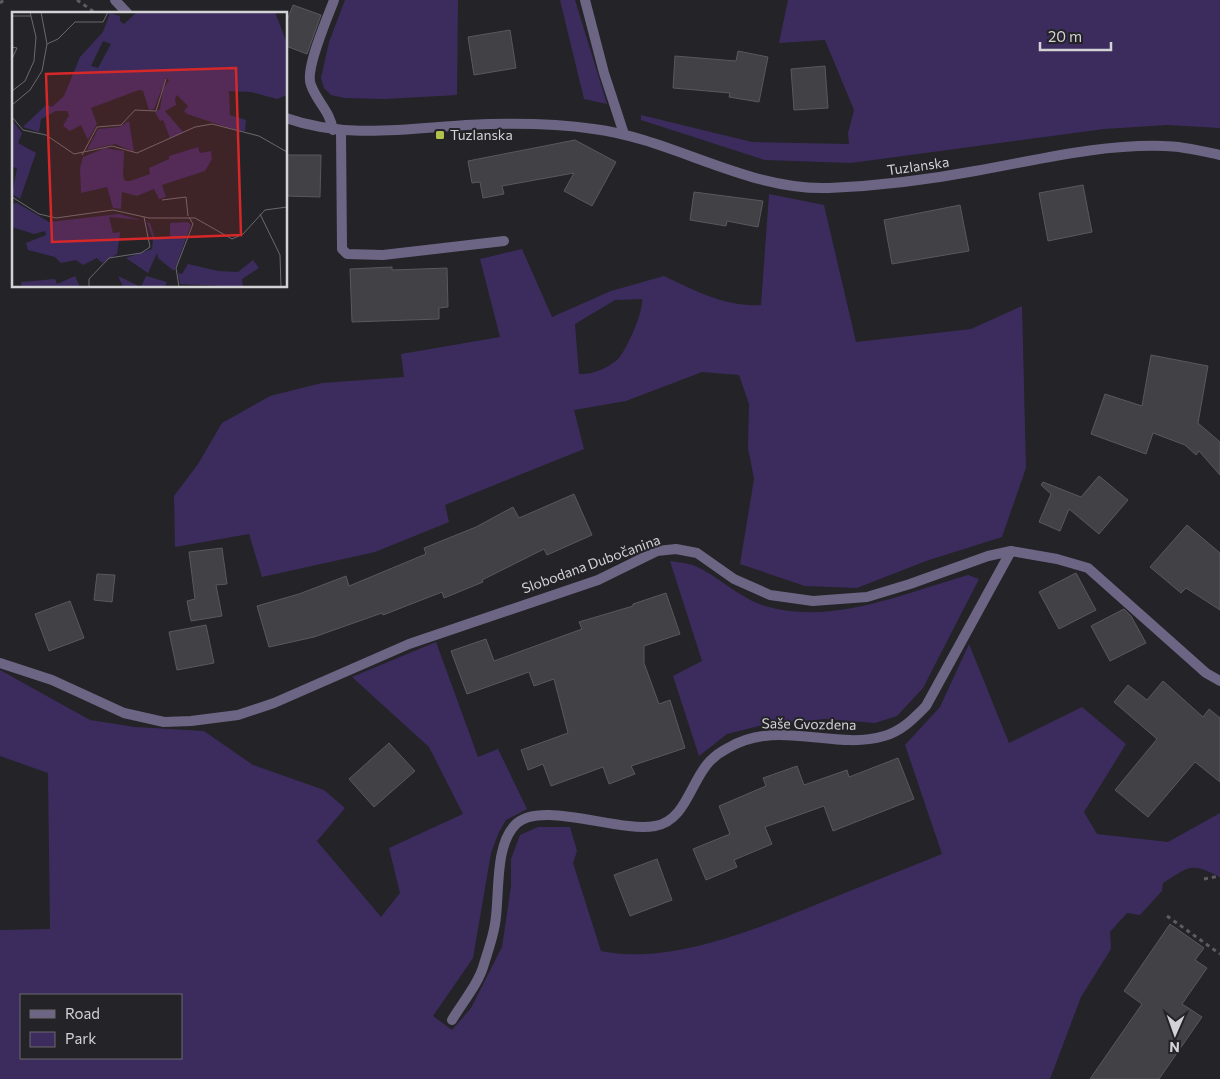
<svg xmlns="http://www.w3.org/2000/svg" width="1220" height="1079" viewBox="0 0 1220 1079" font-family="Commissioner,sans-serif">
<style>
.green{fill:#3c2c5e;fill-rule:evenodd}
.building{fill:#424145;stroke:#59585d}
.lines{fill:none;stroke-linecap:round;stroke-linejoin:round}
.path{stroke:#5d5c5f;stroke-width:3;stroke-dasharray:4 4;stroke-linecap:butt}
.minor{stroke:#6c6584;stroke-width:10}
.tertiary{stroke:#6c6584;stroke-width:10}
.poi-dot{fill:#b3c24b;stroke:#242327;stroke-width:2}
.labels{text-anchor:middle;stroke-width:4;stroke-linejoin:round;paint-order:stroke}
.poi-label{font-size:14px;fill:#d3d3d5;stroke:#242327;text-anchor:start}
.street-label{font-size:14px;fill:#d3d3d5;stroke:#242327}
.inset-road{fill:none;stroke:#6a696d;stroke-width:1}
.view{fill:#d62828;fill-opacity:0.15;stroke:#d62828;stroke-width:2.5}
.inset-edge{fill:none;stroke:#d3d3d5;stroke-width:2.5}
</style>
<rect width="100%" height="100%" fill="#242327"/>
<g class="green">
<polygon points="345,0 458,0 457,95 385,99 344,98 331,95 324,88 321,78 329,42"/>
<polygon points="560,0 575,0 607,104 584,99"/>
<polygon points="788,0 1220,0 1220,128 1167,125 1104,129 851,163 765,160 641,120 641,115 752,142 849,144 848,133 854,110 825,40 779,43"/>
<path d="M769,194l55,11 32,137 115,-13 51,-23 4,162 -24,69 -76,24 -69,27 -52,-2 -65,-22 14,-85 -6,-31 1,-44 -10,-29 -37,-3 -76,29 -52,9 10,39 -139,56 4,17 -74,30 -113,25 -13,-43 -74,13 -1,-51 24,-32 24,-41 48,-27 52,-13 82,-6 -3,-23 99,-17 -20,-78 42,-10 30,68 59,-26 53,-15c32,15 61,31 97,29zM642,299c2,11 -15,51 -24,60 -10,9 -26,16 -39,15l-4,-50 40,-24z"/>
<path d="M670,561c7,1 16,2 23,4 24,10 46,33 72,41 66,20 140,-13 203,-31l11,4 -56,109 -26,28 -22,7 -50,-4 -62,6 -36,9 -28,22 -26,-80 29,-15z"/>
<path d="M436,642l42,115 20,-8 29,60 -21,11 -7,12 -8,21 -18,105 -40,58 19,14 19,-22 31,-61 9,-61v-27l9,-24 18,-8h32l7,24 -4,12 28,88c70,15 160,-24 224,-50 39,-16 78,-31 117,-47l-37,-109 35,-38 29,-63 40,99 73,-36 44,37 -42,68 13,22 71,8 52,-29v64c-30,-15 -30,-11 -57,6l-1,8 -22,24 -13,-2 -17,19 1,17 -30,48 -31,82h-1050v-149l50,-1 -2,-156 -48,-17v-86l90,50 45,7 69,4 49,34 71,25 21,18 -28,33 64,76 19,-24 -11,-45 74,-34 -34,-67 -77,-70zM21,995h160v63h-160z"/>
</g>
<g class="building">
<polygon points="293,5 321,15 307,54 286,46 286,23"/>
<polygon points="510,30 516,68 474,75 468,37"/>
<polygon points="738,51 768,57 759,102 729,97 730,93 673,88 675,56 736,61"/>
<polygon points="825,66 828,108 794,110 791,69"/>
<polygon points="575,140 616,162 592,206 564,191 574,173 502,186 504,194 483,198 480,182 472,183 468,161"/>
<polygon points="286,155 321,155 320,197 286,196"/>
<polygon points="1083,185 1092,232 1048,241 1039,193"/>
<polygon points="694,192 763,201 758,227 727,221 726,226 690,220"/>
<polygon points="960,205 969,251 892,264 884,220"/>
<polygon points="392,267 392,270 447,268 448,307 439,308 439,319 352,322 350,269"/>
<polygon points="1151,355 1208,366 1198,423 1220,442 1220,475 1199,451 1196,455 1185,445 1153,433 1146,454 1091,434 1105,394 1142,406"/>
<polygon points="1099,476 1128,500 1099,534 1069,509 1060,531 1039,522 1051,494 1041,485 1043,482 1081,497"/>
<polygon points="574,494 592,535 547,555 544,549 482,580 483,582 444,598 442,592 383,615 382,613 314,637 269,647 257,606 299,594 346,576 349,586 426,554 424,548 476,527 513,507 519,518"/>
<polygon points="1187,525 1220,553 1220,610 1186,588 1181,593 1150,567"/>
<polygon points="222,548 227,584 216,585 222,616 191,621 187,601 195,599 189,552"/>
<polygon points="1076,573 1096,610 1059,629 1039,592"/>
<polygon points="97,574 115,575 112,602 94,600"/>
<polygon points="666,593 680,634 644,646 644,663 659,704 670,700 685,748 631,766 635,774 609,784 603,767 551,786 543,764 528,770 521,750 568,733 554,679 534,686 529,672 467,694 451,651 486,639 494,661 582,629 579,622 633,606 633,604"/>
<polygon points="70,601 84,638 49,651 35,614"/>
<polygon points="1124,609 1131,616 1146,643 1110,661 1091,626"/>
<polygon points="206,625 214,663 177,670 169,632"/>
<polygon points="1163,681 1203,717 1209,709 1220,718 1220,782 1195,762 1148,817 1115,790 1157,739 1114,702 1128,685 1147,700"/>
<polygon points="389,743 415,771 374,807 349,779"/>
<polygon points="898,758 914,799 833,831 824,806 765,827 772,844 734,860 737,867 706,880 693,849 730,834 719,806 766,786 763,778 797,766 804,785 847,770 849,777"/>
<polygon points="657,859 672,900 630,916 614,875"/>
<polygon points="1170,924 1204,948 1195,960 1207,968 1182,1004 1202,1017 1159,1079 1090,1079 1142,1004 1124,991"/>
</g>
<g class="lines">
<g class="path">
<polyline points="77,0 97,14"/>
<polyline points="0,3 4,0"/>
<polyline points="1204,879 1220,876"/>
<polyline points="1167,916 1220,954"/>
</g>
<g class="minor">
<polyline points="585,0 604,73 624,134"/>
<path d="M333,130c-3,-19 -16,-28 -22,-45 -7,-15 17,-68 23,-85"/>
<polyline points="341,131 342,249 347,254 383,255 504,241"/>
<polyline points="0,663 52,680 124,713 164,722 191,721 238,715 274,703 409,644 598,580 657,551 676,549 697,553 734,579 770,595 813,601 867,597 910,584 988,556 1011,551 1057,559 1088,568 1206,673 1220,681"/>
<path d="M452,1020c10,-17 27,-37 32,-56 4,-13 9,-27 11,-40 5,-28 -1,-77 20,-99 25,-26 103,8 140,1 31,-5 36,-46 55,-65 4,-4 12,-10 18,-13 50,-30 106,3 156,-12 18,-5 30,-18 42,-30l85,-155"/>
</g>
<g class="tertiary">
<polyline points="115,0 128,14"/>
<path d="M286,118c59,21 119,11 180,7 42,-2 86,-2 128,4 79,10 153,62 235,59 49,-2 98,-8 146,-17 63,-11 124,-27 189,-25 18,0 38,5 56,9"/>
</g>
</g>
<rect class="poi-dot" x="435" y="130" width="10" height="10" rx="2.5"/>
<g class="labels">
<g class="poi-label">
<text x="450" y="140">Tuzlanska</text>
</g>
<g class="street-label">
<text transform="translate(918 166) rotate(-8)" y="5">Tuzlanska</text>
<text transform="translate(591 564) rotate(-20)" y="5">Slobodana Dubočanina</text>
<text transform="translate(809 724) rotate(1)" y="5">Saše Gvozdena</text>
</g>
</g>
<g transform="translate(12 12)">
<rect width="275" height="275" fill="#242327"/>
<path d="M125,0h138l12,31v52l-10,4 -26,-7 -22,-1 1,24 16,5 -1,11h-7l-51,-17 -3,-3 4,-5 -11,-11 -2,4 1,6 -11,6 18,21 -13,6 -7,-18 -3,1 -5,-9 5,-3 3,-20 6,-9 -3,-2 -12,31 -5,1 -6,-19 -4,-1 -48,18 6,16 -9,16 -7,-15 -11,6 -7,-5 6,-11 -2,-4h-11l-15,8 -2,13 -16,-5 23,-22 6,2 12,-11 16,-39 23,-25 7,-19 10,3v5l4,3zM91,29l8,3 -13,24 -7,-2zM0,108l10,13 -4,10 18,10 -16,46 -8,-5 5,-26 -5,-1zM117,109l5,31 -19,-8 -28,6 11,-21 21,-2zM186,135l2,6 11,-2 1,8 -7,12 -43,14 4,12 -7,2 -5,-10 -17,7 -15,-4 -1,17 -8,-1 -6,-21 -26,6 -1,-25 3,-11 22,-9 19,3 -1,25 2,5h5l20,-7 -1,-6 20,-9v-3zM5,191l32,19 70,-8 22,6 -32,-3 4,16 7,-1 -1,9 -2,13 -15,9 -5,-5 -14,7 -7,-5 -15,3 -6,-6 -27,-7 -2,-7 20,-8 -1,-4 -11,3 -22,-7v-23zM135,210l3,1 5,16h15v-16l18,-1 3,3 -17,46 -16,-13 -1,-5 -9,20 -22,-15 26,-9 1,-10zM241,248l6,8 -17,11 1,8 -63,-3 -2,-11 4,1 6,-10 30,7 20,1zM63,264l5,11h-58l-1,-5 34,-3 2,5zM106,264l23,11 5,-11 21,6 -2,5h-42z" fill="#3c2c5e" fill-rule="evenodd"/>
<path class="inset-road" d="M0,4h19M35,32l11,-5 17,-17h28l5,-10M0,35l5,1 -5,11M0,79l13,-10 9,-20 2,-24 -6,-25M0,93l18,-15 12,-19 5,-27 -6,-32M0,105l11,13 23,5 28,19 38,-8 25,7 58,-26 17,-3 47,12 28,16M70,143l15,-28 24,-2 14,-15 21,1 10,-32M0,185l27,17 17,4 57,-8 36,8h46l37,21 11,-5 22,-24 22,-3M150,188l24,-3 2,19M248,202l20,41 1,32M77,275v-8l20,-21 32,-5 9,-6 -6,-30M167,275l-3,-19 17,-44 -4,-7"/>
<path class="view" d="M224,56l5,167 -189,7 -6,-168z"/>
<rect width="275" height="275" class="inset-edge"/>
</g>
<rect x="20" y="994" width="162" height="65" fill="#242327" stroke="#6a696d"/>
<rect x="30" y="1010" width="25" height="8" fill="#6c6584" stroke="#6a696d"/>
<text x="65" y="1019" font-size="15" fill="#d3d3d5">Road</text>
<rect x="30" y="1032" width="25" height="15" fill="#3c2c5e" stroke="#6a696d"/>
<text x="65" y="1044" font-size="15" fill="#d3d3d5">Park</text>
<g transform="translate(1175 1034) rotate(182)" stroke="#242327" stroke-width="4" paint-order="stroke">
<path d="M0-4L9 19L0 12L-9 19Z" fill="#d3d3d5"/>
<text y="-8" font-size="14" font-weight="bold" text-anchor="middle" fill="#d3d3d5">N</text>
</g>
<path d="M1040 42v8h71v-8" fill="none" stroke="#d3d3d5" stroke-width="2.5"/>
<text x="1048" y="42" font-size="15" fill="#d3d3d5" stroke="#242327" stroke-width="4" paint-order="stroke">20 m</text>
</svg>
